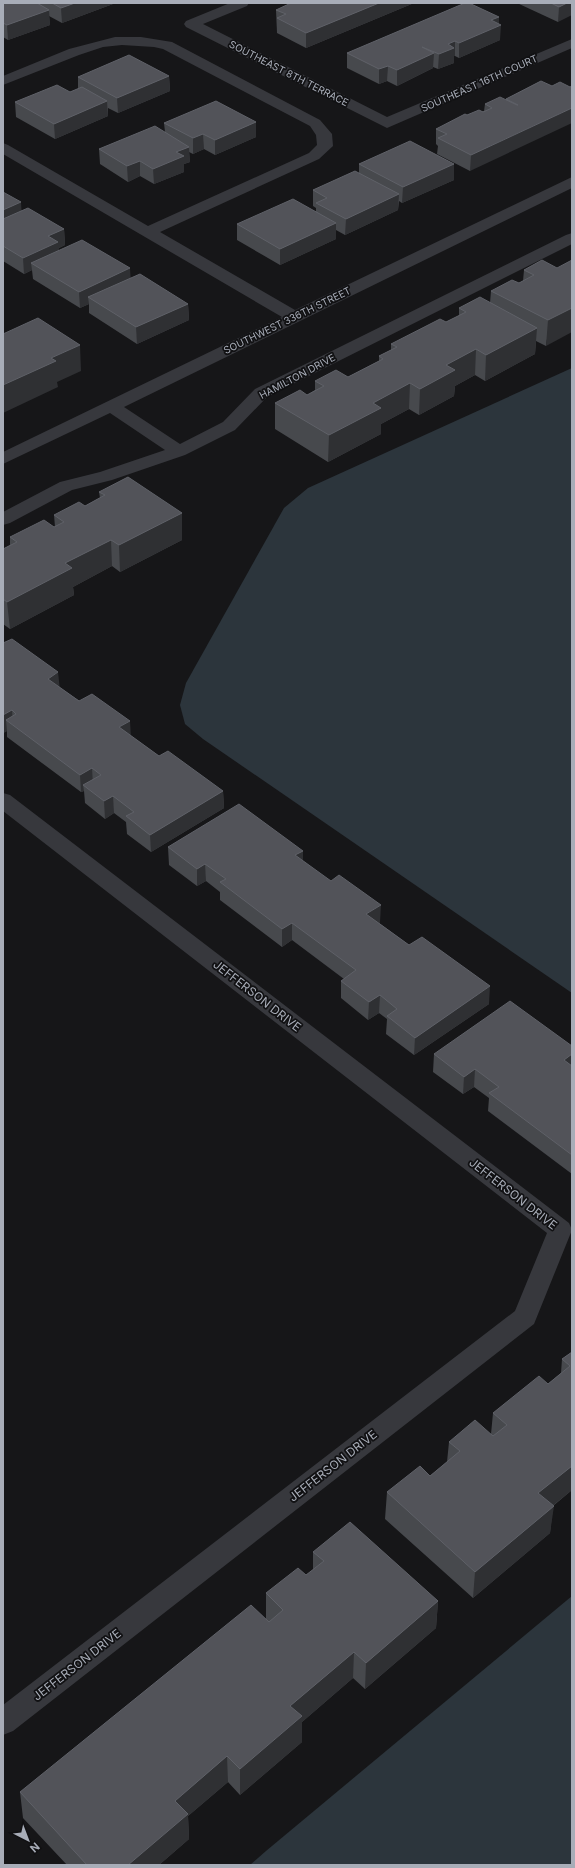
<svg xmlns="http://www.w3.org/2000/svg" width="575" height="1868" viewBox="0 0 575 1868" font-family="Inter,sans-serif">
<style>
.water{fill:#2c353c}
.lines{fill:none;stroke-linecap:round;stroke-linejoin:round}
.minor{fill:#37383d;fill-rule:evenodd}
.wall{fill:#47494d}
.shaded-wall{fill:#2f3033}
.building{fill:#525359;stroke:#5f6168}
.labels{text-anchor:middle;stroke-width:3.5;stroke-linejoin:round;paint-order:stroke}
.far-street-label{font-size:10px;fill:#a8adb8;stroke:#111113}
.street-label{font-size:12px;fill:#a8adb8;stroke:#111113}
</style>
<rect width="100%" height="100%" fill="#161618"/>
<g class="water">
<polygon points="572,368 572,993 203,739 185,724 180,705 186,683 284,508 308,488"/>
<polygon points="572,1596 572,1865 250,1865 266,1851"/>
</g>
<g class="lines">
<g class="minor">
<polygon points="230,3 249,3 247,6 203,24 387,117 572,39 572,48 387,128 186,27 184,24 186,21"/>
<polygon points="115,37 141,37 172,42 320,120 332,134 333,146 319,159 160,232 295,310 572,177 572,188 124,407 180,444 223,422 255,389 566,235 572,233 572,244 267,397 235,430 185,455 112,480 72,490 10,523 3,525 3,512 60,482 100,472 165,450 110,413 3,464 3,452 282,317 3,154 3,143 8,145 148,226 309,153 317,145 316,135 310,126 163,49 154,47 122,45 103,47 79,55 3,85 3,76 69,49"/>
<polygon points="3,793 10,795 569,1223 572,1230 534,1324 13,1731 3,1735 3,1705 515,1311 547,1233 3,811"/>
</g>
</g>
<g class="wall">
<polygon points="3,3 113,3 113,4 62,23 49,16 50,25 8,40 3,37"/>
<polygon points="414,3 306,48 277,33 276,10"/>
<polygon points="517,3 572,3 558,22"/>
<polygon points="499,17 499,24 500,40 459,58 455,56 454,56 454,63 438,69 433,67 433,68 397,86 387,81 379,84 347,68 347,53"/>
<polygon points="169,76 170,91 118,113 108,108 108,116 55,139 16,117 15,102 70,92 78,89 78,77"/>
<polygon points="541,81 470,171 437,154 438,146 436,144 436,129 467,115 484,111 485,104 506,100 506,99"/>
<polygon points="256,122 256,137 215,155 204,149 193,154 189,152 190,162 184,164 184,172 154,184 140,176 128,182 100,164 99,149 165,132 164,123"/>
<polygon points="359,164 454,164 454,180 402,203 399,201 398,210 345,235 336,230 336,239 280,265 237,240 237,224 316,212 316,208 313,206 313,190 359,173"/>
<polygon points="3,192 22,211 64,229 65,245 59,248 59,251 131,278 188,304 189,320 137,344 89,313 89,304 80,308 33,279 32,270 24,274 3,261"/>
<polygon points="557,268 546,346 536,341 535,354 485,381 475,375 455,386 454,396 419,415 409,409 381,424 381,434 328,462 275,429 275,403 307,395 315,390 315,381 348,377 379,361 379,356 391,350 391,344 446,322 459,316 459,308 490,303 491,291 519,283 523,281 524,270"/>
<polygon points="99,492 182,513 182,540 120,572 112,566 73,587 74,595 10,629 3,624 3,549 10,545 10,537 55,527 54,515 85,506 100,498"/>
<polygon points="3,643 59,687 131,736 159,756 223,791 224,808 151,852 127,834 126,822 114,813 105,819 85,803 84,791 81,792 7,737 7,731 3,733"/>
<polygon points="168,847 303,851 303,861 380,922 379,923 489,1004 414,1055 386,1034 387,1019 379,1013 368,1020 341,998 341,981 344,979 292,940 282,947 220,900 220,892 206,881 197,886 169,865"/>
<polygon points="572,1046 572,1174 488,1111 489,1098 474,1087 463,1094 433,1072 434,1054"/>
<polygon points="572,1352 572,1490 553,1506 550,1533 473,1598 385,1519 387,1492 430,1476 447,1462 449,1442 491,1434 493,1413 548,1384 561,1373 562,1359"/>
<polygon points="313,1552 438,1601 436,1628 365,1689 353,1678 302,1722 302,1742 240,1795 228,1782 188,1816 189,1839 159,1865 67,1865 23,1818 20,1792 266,1620 266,1593 306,1575 313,1570"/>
</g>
<g class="shaded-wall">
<polygon points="75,3 113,3 113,4 62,23 61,8"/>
<polygon points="379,3 414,3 306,48 306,33"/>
<polygon points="567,3 572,3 572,15 558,22 559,7"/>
<polygon points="49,10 50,25 8,40 7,25"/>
<polygon points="499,17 499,26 501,25 500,40 459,58 459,43 491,20"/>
<polygon points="455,41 455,56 454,56 454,63 438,69 439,54 448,44"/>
<polygon points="434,53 433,68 397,86 397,70"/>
<polygon points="388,66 387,81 379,84 379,69"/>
<polygon points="169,76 170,91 118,113 117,98"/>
<polygon points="107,101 108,116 55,139 54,124"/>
<polygon points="572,108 572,123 470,171 471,155"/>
<polygon points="256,122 256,137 215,155 215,140"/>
<polygon points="203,134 204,149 193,154 193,138"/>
<polygon points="189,147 190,162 184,164 184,172 154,184 153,169 176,152"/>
<polygon points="140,161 140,176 128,182 127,166"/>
<polygon points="454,164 454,180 402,203 403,187"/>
<polygon points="399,194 398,210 345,235 346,219"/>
<polygon points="21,202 22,218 3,226 3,210"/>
<polygon points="336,223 336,239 280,265 280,249"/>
<polygon points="64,229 65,245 59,248 59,258 31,263 32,270 24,274 23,258 48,236"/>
<polygon points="130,268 131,284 88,297 89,304 80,308 79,292"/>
<polygon points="188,304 189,320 137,344 136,327"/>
<polygon points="572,308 572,332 546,346 548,320"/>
<polygon points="537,328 535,354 485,381 486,355"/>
<polygon points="80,345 81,371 57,382 58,387 3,413 3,385 51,358"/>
<polygon points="476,349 475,375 455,386 454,396 419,415 420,389 446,365"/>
<polygon points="410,383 409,409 381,424 381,434 328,462 329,435 373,403"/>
<polygon points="182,513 182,540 120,572 119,545"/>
<polygon points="111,540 112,566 73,587 74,595 10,629 7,602 65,563"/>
<polygon points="58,672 60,690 48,679"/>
<polygon points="12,710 13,725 6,720 7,731 3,733 3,715"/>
<polygon points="130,721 131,738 119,727"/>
<polygon points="92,768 93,785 83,785 84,791 81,792 80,775"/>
<polygon points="223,791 224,808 151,852 150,835"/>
<polygon points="113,796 114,813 105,819 104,801"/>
<polygon points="303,851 303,868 295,855"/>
<polygon points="205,864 206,881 197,886 197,869"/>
<polygon points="381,905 380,922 366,932 366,914"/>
<polygon points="292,923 292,940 282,947 282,929"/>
<polygon points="490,986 489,1004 414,1055 415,1038"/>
<polygon points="380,995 379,1013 368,1020 369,1002"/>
<polygon points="572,1054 572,1070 564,1060"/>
<polygon points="475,1069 474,1087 463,1094 464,1077"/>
<polygon points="572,1466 572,1490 535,1520 538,1493"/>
<polygon points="554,1506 550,1533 473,1598 475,1572"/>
<polygon points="438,1601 436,1628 365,1689 366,1663"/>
<polygon points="354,1652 353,1678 302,1722 302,1742 240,1795 240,1769 290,1706"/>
<polygon points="227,1756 228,1782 188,1816 189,1839 159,1865 128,1865 175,1801"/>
</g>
<g class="building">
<polygon points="3,3 37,3 49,10 7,25 3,23"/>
<polygon points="52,3 75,3 61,8"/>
<polygon points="291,3 379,3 306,33 277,18 286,14 276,10"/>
<polygon points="465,3 469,3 499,17 491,20 501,25 459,43 455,41 448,44 454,48 439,54 422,47 434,53 397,70 388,66 379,69 347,53"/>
<polygon points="551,3 567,3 559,7"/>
<polygon points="129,55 169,76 117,98 78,77"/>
<polygon points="541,81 552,86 560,82 570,87 572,86 572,108 471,155 438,138 447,134 436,129 465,114 467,115 479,110 483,112 492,108 485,104 500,97 517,105 518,105 506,99"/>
<polygon points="57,85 70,92 82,87 107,101 54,124 15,102"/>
<polygon points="216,101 256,122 215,140 203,134 193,138 164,123"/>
<polygon points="155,126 189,147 176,152 184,156 153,169 140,161 127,166 99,149"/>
<polygon points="410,141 454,164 403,187 359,164"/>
<polygon points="355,171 399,194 346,219 316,203 327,198 313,190"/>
<polygon points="3,192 21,202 3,210"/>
<polygon points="293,199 336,223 280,249 237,224"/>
<polygon points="28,208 64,229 48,236 58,242 23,258 3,246 3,219"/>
<polygon points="82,240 130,268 79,292 31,263"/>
<polygon points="542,260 557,268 572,260 572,308 548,320 491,291 512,280 519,283 534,275 524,270"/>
<polygon points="140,274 188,304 136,327 88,297"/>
<polygon points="480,297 537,328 486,355 476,349 446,365 455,370 420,389 410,383 373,403 381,408 329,435 275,403 300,390 307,395 324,386 315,381 336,370 348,377 383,359 379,356 397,347 391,344 440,319 446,322 466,312 459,308"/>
<polygon points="38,318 80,345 51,358 56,361 3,385 3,334"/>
<polygon points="128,477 182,513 119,545 111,540 65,563 72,568 7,602 3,599 3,549 17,542 10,537 44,520 54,527 64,522 54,515 79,502 85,506 105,495 99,492"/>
<polygon points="12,639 58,672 48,679 79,701 92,694 130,721 119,727 159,756 168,751 223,791 150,835 126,816 134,812 113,796 104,801 83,785 101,775 92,768 80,775 6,720 16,714 12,710 3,715 3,643"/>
<polygon points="239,804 303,851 295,855 331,881 339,875 381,905 366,914 409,945 422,937 490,986 415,1038 387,1016 397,1009 380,995 369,1002 341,981 356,970 292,923 282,929 220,882 226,879 205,864 197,869 168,847"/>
<polygon points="510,1001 572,1046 572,1054 564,1060 572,1066 572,1155 489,1093 499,1087 475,1069 464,1077 434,1054"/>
<polygon points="572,1352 572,1466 538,1493 554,1506 475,1572 387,1492 420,1466 430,1476 460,1451 449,1442 475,1420 493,1436 507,1425 493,1413 539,1376 548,1384 570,1366 562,1359"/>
<polygon points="350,1522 438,1601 366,1663 354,1652 290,1706 302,1716 240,1769 227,1756 175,1801 188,1814 128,1865 87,1865 20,1792 251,1605 269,1622 283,1610 266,1593 298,1568 306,1575 324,1561 313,1552"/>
</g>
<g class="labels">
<g class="far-street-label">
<text transform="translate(289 73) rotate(27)" y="4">SOUTHEAST 8TH TERRACE</text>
<text transform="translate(479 83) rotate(-24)" y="4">SOUTHEAST 16TH COURT</text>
<text transform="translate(287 320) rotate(-26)" y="4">SOUTHWEST 336TH STREET</text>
<text transform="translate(297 376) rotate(-28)" y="4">HAMILTON DRIVE</text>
</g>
<g class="street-label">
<text transform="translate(257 996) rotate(38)" y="4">JEFFERSON DRIVE</text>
<text transform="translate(513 1194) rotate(38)" y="4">JEFFERSON DRIVE</text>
<text transform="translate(333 1466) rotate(-38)" y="4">JEFFERSON DRIVE</text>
<text transform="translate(77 1665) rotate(-38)" y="4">JEFFERSON DRIVE</text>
</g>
</g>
<rect width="575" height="1868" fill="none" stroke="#a8adb8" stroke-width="8"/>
<g transform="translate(28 1840) rotate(138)" stroke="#111113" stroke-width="3" paint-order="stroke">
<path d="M0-3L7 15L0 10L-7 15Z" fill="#a8adb8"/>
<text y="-6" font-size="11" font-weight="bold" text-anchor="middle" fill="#a8adb8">N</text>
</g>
</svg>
